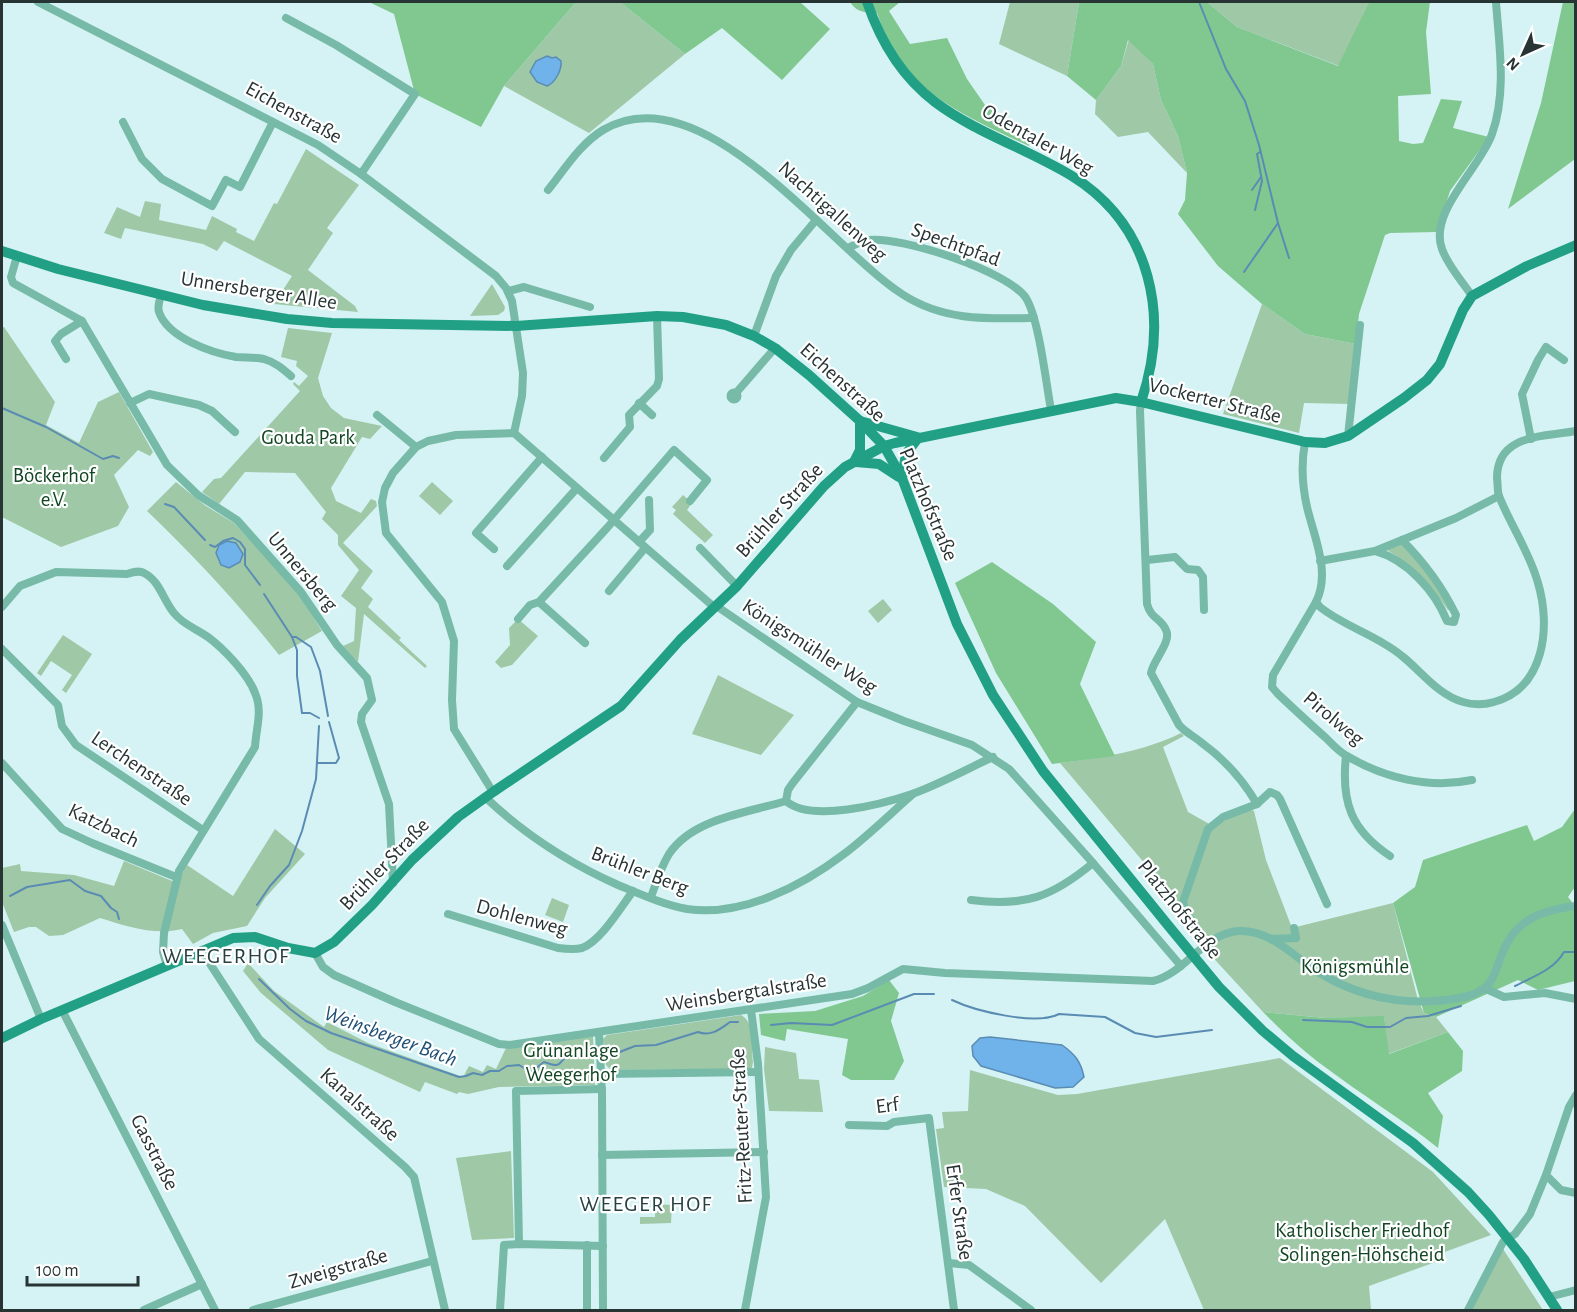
<svg xmlns="http://www.w3.org/2000/svg" width="1577" height="1312" viewBox="0 0 1577 1312" font-family="'Alegreya Sans',sans-serif">
<style>
.green{fill:#9fc8a7}
.forest{fill:#81c790}
.water{fill:#70b2ea;stroke:#5a8cb3;stroke-width:1.5}
.lines{fill:none;stroke-linecap:round;stroke-linejoin:round}
.stream{stroke:#5a8cb3;stroke-width:2}
.street{stroke:#77baa7;stroke-width:8}
.secondary{stroke:#22a085;stroke-width:10}
.labels{text-anchor:middle;stroke-width:4.5;stroke-linejoin:round;paint-order:stroke}
.street-label{font-size:21px;fill:#283434;stroke:#fff}
.park-label{font-size:21px;fill:#124623;stroke:#fff}
.neighbourhood-label{font-size:22px;letter-spacing:1.5px;fill:#274142;stroke:#fff}
.water-label{font-size:22px;font-style:italic;fill:#205075;stroke:#fff}
</style>
<rect width="100%" height="100%" fill="#d5f3f4"/>
<g class="green">
<polygon points="576,2 620,2 685,54 589,133 504,86"/>
<polygon points="1010,2 1079,2 1067,76 999,44"/>
<polygon points="1207,2 1369,2 1339,66 1237,27"/>
<polygon points="1129,39 1153,64 1161,100 1178,136 1187,173 1148,132 1118,137 1095,114 1096,100 1121,66"/>
<polygon points="306,149 359,185 327,228 333,233 308,270 355,306 358,312 274,304 292,276 224,241 217,251 203,244 125,228 121,239 104,233 117,207 140,217 145,201 161,204 159,220 206,230 212,216 237,229 236,232 254,241 274,203 277,204"/>
<polygon points="492,284 505,307 504,311 498,315 470,316"/>
<polygon points="1262,304 1305,334 1356,344 1349,404 1304,403 1299,433 1223,414"/>
<polygon points="2,327 4,327 55,402 46,425 79,443 98,402 119,392 153,452 150,456 138,450 114,475 129,507 118,526 61,547 2,517"/>
<polygon points="288,328 332,333 318,378 323,396 331,408 344,418 382,426 370,439 362,437 331,488 336,501 361,513 371,499 376,501 377,506 343,543 373,571 361,588 373,599 368,607 401,638 399,640 427,666 425,668 364,614 358,662 343,646 354,641 356,608 341,596 359,570 338,545 338,535 322,519 326,512 295,473 245,472 219,504 202,492 214,479 221,478 300,391 293,384 294,382 299,386 308,376 296,366 297,361 281,357"/>
<path d="M176,482l30,24 28,17 65,71 23,37 -43,24c-41,-52 -85,-99 -132,-144z"/>
<polygon points="432,482 453,501 440,515 419,496"/>
<polygon points="683,495 692,503 687,510 713,535 705,543 673,514 676,510 672,507"/>
<path d="M1400,544l6,2 33,42 11,22h-2c-17,-24 -35,-45 -61,-60z"/>
<polygon points="883,599 892,610 878,623 868,611"/>
<polygon points="518,619 538,636 512,665 501,668 495,662 510,645 509,628"/>
<polygon points="63,635 92,654 66,693 62,690 72,675 51,661 41,676 37,673"/>
<polygon points="718,675 794,715 761,755 692,734"/>
<path d="M1181,733l3,3 -21,11 25,65 25,14 36,-17 5,2 12,49 26,68 101,-25 25,97 6,13 12,4 12,15 -60,22 -4,-37 -59,1 -62,-6 -57,-62 -1,-15 -145,-172c42,-6 83,-11 121,-30z"/>
<path d="M275,829l30,25 -40,44 -18,28 -34,7 -20,11 -11,-15c-27,7 -56,-3 -82,-11l-37,17 -14,1 -13,-9h-7l-15,5 -12,-30v-34l18,-4 1,7 53,4 40,11 10,-25 53,22 10,-18 46,31z"/>
<polygon points="552,898 569,905 563,922 545,915"/>
<polygon points="248,963 274,991 324,1027 327,1022 368,1043 463,1077 469,1066 483,1072 487,1065 496,1069 506,1048 593,1036 595,1085 499,1087 468,1094 459,1092 457,1094 425,1082 420,1092 328,1050 261,993 243,971"/>
<path d="M741,1015c15,8 10,32 12,47l-1,6 -4,1 -137,1 -5,-5 -3,-26 4,-4z"/>
<polygon points="765,1047 796,1053 799,1079 819,1080 823,1112 769,1111 764,1069"/>
<polygon points="1280,1058 1433,1172 1491,1235 1442,1253 1444,1259 1369,1286 1371,1310 1204,1310 1165,1219 1101,1283 1025,1206 986,1189 944,1187 936,1129 944,1128 942,1112 968,1111 970,1070 1058,1095 1077,1094"/>
<polygon points="511,1151 514,1238 472,1240 456,1158"/>
<polygon points="655,1204 672,1205 671,1223 640,1224 640,1217 655,1217"/>
<polygon points="1503,1249 1543,1310 1472,1310"/>
</g>
<g class="forest">
<polygon points="369,2 576,2 504,86 481,127 415,94 394,14"/>
<polygon points="620,2 800,2 830,29 782,80 722,28 685,54"/>
<path d="M850,2h50l-11,9 21,33 37,-6 20,41 18,26 46,36 -2,5c-51,-24 -112,-48 -140,-102 -5,-10 -8,-21 -12,-31 -11,0 -21,-1 -27,-11z"/>
<polygon points="1079,2 1207,2 1237,27 1338,66 1369,2 1430,2 1426,32 1431,94 1398,96 1399,141 1413,144 1423,143 1441,99 1462,101 1453,128 1489,137 1450,191 1437,232 1390,233 1385,235 1359,314 1356,344 1305,334 1262,304 1218,266 1178,214 1185,200 1187,173 1178,136 1161,100 1153,64 1128,40 1121,66 1096,100 1067,76"/>
<polygon points="1563,2 1575,2 1575,159 1508,209 1541,103"/>
<polygon points="992,562 1053,604 1096,642 1080,684 1115,756 1052,764 996,673 955,583"/>
<polygon points="1575,809 1575,887 1568,897 1575,906 1575,981 1538,990 1518,980 1436,1017 1424,1013 1393,903 1415,887 1423,860 1527,825 1534,841 1562,827"/>
<polygon points="889,980 899,993 891,1021 904,1061 894,1080 851,1080 842,1075 848,1039 787,1029 785,1041 761,1035 759,1014 815,1011 863,996"/>
<path d="M1263,1012l62,6 59,-2 5,38 59,-22 15,19 -1,20 -34,22 15,23 -5,32c-36,-29 -76,-53 -113,-81 -22,-16 -42,-35 -62,-55z"/>
</g>
<g class="water">
<path d="M547,56l5,2 4,-1 5,4c1,9 -6,22 -14,25l-10,-4 -7,-10 6,-11z"/>
<polygon points="227,541 236,543 243,554 240,562 229,568 221,565 216,553 219,545"/>
<path d="M990,1037l72,8c13,9 19,17 22,32l-11,10 -18,1 -74,-22 -8,-10 -1,-10 8,-8z"/>
</g>
<g class="lines">
<g class="stream">
<polyline points="1199,2 1226,69 1245,101 1259,145 1278,223 1244,272"/>
<polyline points="1252,190 1261,177"/>
<polyline points="1255,210 1262,181 1257,154 1260,152"/>
<polyline points="1278,223 1289,258"/>
<polyline points="2,408 46,427 103,459 113,456 119,458"/>
<polyline points="165,504 174,507 205,540"/>
<polyline points="210,545 215,547 223,541 233,538 240,542 245,549 245,565 260,585"/>
<polyline points="264,594 292,637 297,650 297,676 302,713 310,713 319,718"/>
<polyline points="292,637 296,637 311,647 320,671 328,716"/>
<polyline points="317,763 336,763 339,758 329,722"/>
<polyline points="10,896 27,887 70,880 85,891 101,896 111,908 117,912 119,919"/>
<polyline points="257,905 270,886 289,865 302,831 316,779 319,726"/>
<path d="M259,979l31,30 16,12 25,12 128,44 7,-1 7,-3 9,2 8,-4h9l8,-5 12,-1 12,7 13,-10c19,7 13,1 26,-9l16,2"/>
<path d="M1515,986c17,-9 39,-16 49,-34h12"/>
<path d="M952,1000c23,11 84,26 107,14l46,3 30,16 21,4 56,-7"/>
<polyline points="1303,1020 1352,1022 1367,1027 1390,1027 1406,1018 1428,1016 1461,1006"/>
<polyline points="771,1025 791,1023 832,1025 914,994 934,994"/>
<path d="M612,1055l23,-9 21,-1 42,-13c13,5 22,-3 32,-10h8"/>
</g>
<g class="street">
<polyline points="38,2 318,145 361,174 496,276 506,288 512,301 523,373 522,396 514,433"/>
<polyline points="286,18 336,45 415,94 361,174"/>
<polyline points="123,122 142,159 162,179 212,206 226,180 240,187 273,122"/>
<path d="M548,190c17,-21 31,-45 55,-60 99,-59 226,117 299,164 41,27 85,25 132,24"/>
<path d="M848,248c6,-3 13,-7 21,-8 32,-4 139,31 157,58 13,21 20,85 25,112"/>
<polyline points="17,256 11,277 13,283 82,321 167,465 198,495 237,520 301,592 337,645 367,678 372,700 362,714 361,722 389,804 393,883"/>
<polyline points="508,291 524,287 590,307"/>
<path d="M161,294c-1,6 -4,12 -2,18 9,26 53,41 77,45 10,1 19,0 28,2 11,3 19,10 27,17"/>
<path d="M1472,296c-10,-15 -24,-30 -30,-47 -14,-37 39,-82 50,-115 15,-42 7,-89 4,-132"/>
<polyline points="754,336 776,276 791,250 816,220"/>
<polyline points="66,359 55,341 61,334 82,321"/>
<circle cx="734" cy="396" r="3.5"/>
<polyline points="736,393 775,348"/>
<path d="M1141,402l-1,9 7,193c4,15 14,14 19,26 6,12 -13,30 -15,43l28,52c7,8 15,11 23,18 22,16 41,37 55,61"/>
<polyline points="130,403 149,394 199,405 212,411 235,432"/>
<polyline points="639,403 652,415"/>
<polyline points="377,415 416,447"/>
<polyline points="1348,436 1360,325"/>
<polyline points="1531,439 1522,394 1538,360 1546,347 1564,360"/>
<path d="M1305,442c-4,22 -3,43 2,65 7,30 24,65 9,95l4,5c25,20 57,28 82,49 19,15 36,39 61,46 10,3 21,3 31,0 51,-14 57,-76 44,-119 -8,-30 -27,-57 -39,-87l-43,22 -81,33 -55,10"/>
<polyline points="604,458 630,427 629,415 657,386 659,379 657,316"/>
<path d="M1499,496c-2,-6 -1,-12 -2,-18 0,-44 46,-41 79,-47"/>
<polyline points="639,542 650,530 649,500"/>
<polyline points="700,548 737,586"/>
<polyline points="494,549 476,533 542,457"/>
<path d="M1375,551c32,9 60,40 72,70l7,1 2,-7c-14,-29 -31,-52 -54,-75"/>
<polyline points="1147,560 1175,557 1187,569 1198,570 1203,577 1204,610"/>
<polyline points="507,566 577,488"/>
<polyline points="609,591 645,548"/>
<polyline points="539,602 585,643"/>
<path d="M1316,602l-43,73 -1,12 6,7c16,15 32,30 48,44 6,6 13,14 21,18 37,22 82,33 125,24"/>
<polyline points="715,605 857,702 904,721 972,745 1009,769 1093,863 1181,966"/>
<path d="M2,607l18,-21 36,-14 71,2c6,-2 12,-4 17,-1 16,8 19,27 30,40 8,11 23,16 34,24 16,12 40,37 47,56 8,18 1,35 0,54l-76,124 -15,62 -1,19 4,14"/>
<polyline points="518,619 530,605 539,602 607,528 674,450 707,480 690,501"/>
<polyline points="2,649 58,705 62,726 76,745 203,830"/>
<path d="M1346,756c-5,46 5,74 44,100"/>
<polyline points="2,763 62,829 92,843 176,877"/>
<polyline points="493,792 454,729 452,700 454,641 442,602 386,533 382,502 385,488 393,473 416,447 428,441 456,435 514,433 714,607"/>
<path d="M485,797c39,37 84,66 133,88 22,9 46,20 69,24 55,8 115,-23 157,-55 24,-18 46,-40 69,-60"/>
<path d="M786,801c25,22 97,3 126,-7 26,-9 55,-25 81,-37"/>
<path d="M651,897c5,-14 10,-30 18,-43 24,-36 78,-41 117,-53l2,-11 4,-6 65,-82"/>
<path d="M971,900c54,7 81,-3 122,-37"/>
<path d="M448,914l110,34c8,1 16,2 24,0 19,-7 39,-41 51,-57"/>
<polyline points="2,925 41,1019"/>
<polyline points="1271,939 1296,938 1294,928"/>
<polyline points="1206,944 1186,912 1183,902 1208,829 1223,817 1257,804 1270,792 1277,795 1280,799 1327,904"/>
<polyline points="201,950 259,1039 405,1167 414,1177 445,1310"/>
<path d="M315,953l8,14 11,8 61,27 104,42 11,1 342,-51 16,-6 35,-19 42,4 208,8c33,-8 50,-47 85,-50 32,-2 56,26 80,41 44,27 90,35 141,26 43,-8 32,-30 50,-58 14,-24 41,-31 67,-34"/>
<polyline points="1484,988 1504,997 1545,993 1576,999"/>
<polyline points="62,1010 215,1310"/>
<polyline points="599,1033 602,1094 603,1310"/>
<polyline points="602,1074 758,1072"/>
<polyline points="1576,1095 1569,1107 1546,1175 1561,1190 1576,1193"/>
<polyline points="849,1125 887,1126 894,1122 929,1118 954,1310"/>
<polyline points="602,1155 764,1152"/>
<polyline points="519,1244 516,1091 602,1089"/>
<polyline points="587,1245 587,1310"/>
<polyline points="949,1263 969,1265 1031,1310"/>
<polyline points="1549,1297 1576,1290"/>
<polyline points="144,1310 202,1284"/>
<polyline points="253,1310 432,1261"/>
<polyline points="500,1310 504,1245 519,1244 603,1246"/>
<polyline points="745,1310 766,1197 758,1064 751,1010"/>
<polyline points="1468,1310 1503,1242 1515,1234 1530,1214 1546,1175"/>
</g>
<g class="secondary">
<path d="M867,2c13,38 35,75 68,100 41,31 93,47 137,74 80,50 98,141 69,226"/>
<polyline points="2,251 58,269 203,305 287,319 332,323 516,326 657,316 683,317 726,325 754,336 775,348 809,375 860,421 884,446 902,478 957,624 993,695 1043,771 1167,924 1219,987 1263,1031 1293,1056 1413,1143 1468,1192 1489,1215 1524,1259 1557,1310"/>
<polyline points="860,421 917,437"/>
<polyline points="854,462 860,450 860,421"/>
<polyline points="856,462 879,464 899,477"/>
<polyline points="902,478 906,454 918,438"/>
<polyline points="2,1038 41,1019 233,938 255,937 288,948 315,953 334,942 372,905 412,860 458,817 493,792 621,706 680,640 737,586 824,486 845,467 884,446 895,443 1116,398 1141,402 1305,442 1325,443 1348,436 1404,398 1427,380 1440,364 1463,310 1472,296 1527,266 1576,245"/>
</g>
</g>
<g class="labels">
<g class="street-label">
<text transform="translate(294 112) rotate(29)" y="7">Eichenstraße</text>
<text transform="translate(1038 139) rotate(29)" y="7">Odentaler Weg</text>
<text transform="translate(833 211) rotate(42)" y="7">Nachtigallenweg</text>
<text transform="translate(956 244) rotate(20)" y="7">Spechtpfad</text>
<text transform="translate(259 290) rotate(9)" y="7">Unnersberger Allee</text>
<text transform="translate(843 382) rotate(42)" y="7">Eichenstraße</text>
<text transform="translate(1215 400) rotate(14)" y="7">Vockerter Straße</text>
<text transform="translate(929 504) rotate(67)" y="7">Platzhofstraße</text>
<text transform="translate(779 510) rotate(-48)" y="7">Brühler Straße</text>
<text transform="translate(303 571) rotate(50)" y="7">Unnersberg</text>
<text transform="translate(810 646) rotate(33)" y="7">Königsmühler Weg</text>
<text transform="translate(1334 718) rotate(40)" y="7">Pirolweg</text>
<text transform="translate(142 768) rotate(34)" y="7">Lerchenstraße</text>
<text transform="translate(104 825) rotate(26)" y="7">Katzbach</text>
<text transform="translate(384 864) rotate(-46)" y="7">Brühler Straße</text>
<text transform="translate(640 870) rotate(21)" y="7">Brühler Berg</text>
<text transform="translate(1180 909) rotate(51)" y="7">Platzhofstraße</text>
<text transform="translate(522 917) rotate(15)" y="7">Dohlenweg</text>
<text transform="translate(746 992) rotate(-9)" y="7">Weinsbergtalstraße</text>
<text transform="translate(360 1104) rotate(42)" y="7">Kanalstraße</text>
<text transform="translate(887 1105) rotate(-7)" y="7">Erf</text>
<text transform="translate(741 1126) rotate(-93)" y="7">Fritz-Reuter-Straße</text>
<text transform="translate(155 1152) rotate(63)" y="7">Gasstraße</text>
<text transform="translate(960 1212) rotate(82)" y="7">Erfer Straße</text>
<text transform="translate(338 1268) rotate(-16)" y="7">Zweigstraße</text>
</g>
<g class="park-label">
<text x="308" y="444">Gouda Park</text>
<text x="54" y="482">Böckerhof<tspan x="54" dy="24">e.V.</tspan></text>
<text x="1355" y="973">Königsmühle</text>
<text x="571" y="1057">Grünanlage<tspan x="571" dy="24">Weegerhof</tspan></text>
<text x="1362" y="1237">Katholischer Friedhof<tspan x="1362" dy="24">Solingen-Höhscheid</tspan></text>
</g>
<g class="neighbourhood-label">
<text x="226" y="963">WEEGERHOF</text>
<text x="646" y="1211">WEEGER HOF</text>
</g>
<g class="water-label">
<text transform="translate(391 1035) rotate(20)" y="8">Weinsberger Bach</text>
</g>
</g>
<rect width="1577" height="1312" fill="none" stroke="#283434" stroke-width="6"/>
<g transform="translate(1523 54) rotate(225)" stroke="#ffffff" stroke-width="4.5" paint-order="stroke">
<path d="M0-4.5L10 22L0 15L-10 22Z" fill="#283434"/>
<text y="-9" font-size="16" font-weight="bold" text-anchor="middle" fill="#283434">N</text>
</g>
<path d="M27 1276v9h111v-9" fill="none" stroke="#283434" stroke-width="3"/>
<text x="36" y="1276" font-size="18" fill="#283434" stroke="#ffffff" stroke-width="4.5" paint-order="stroke">100 m</text>
</svg>
